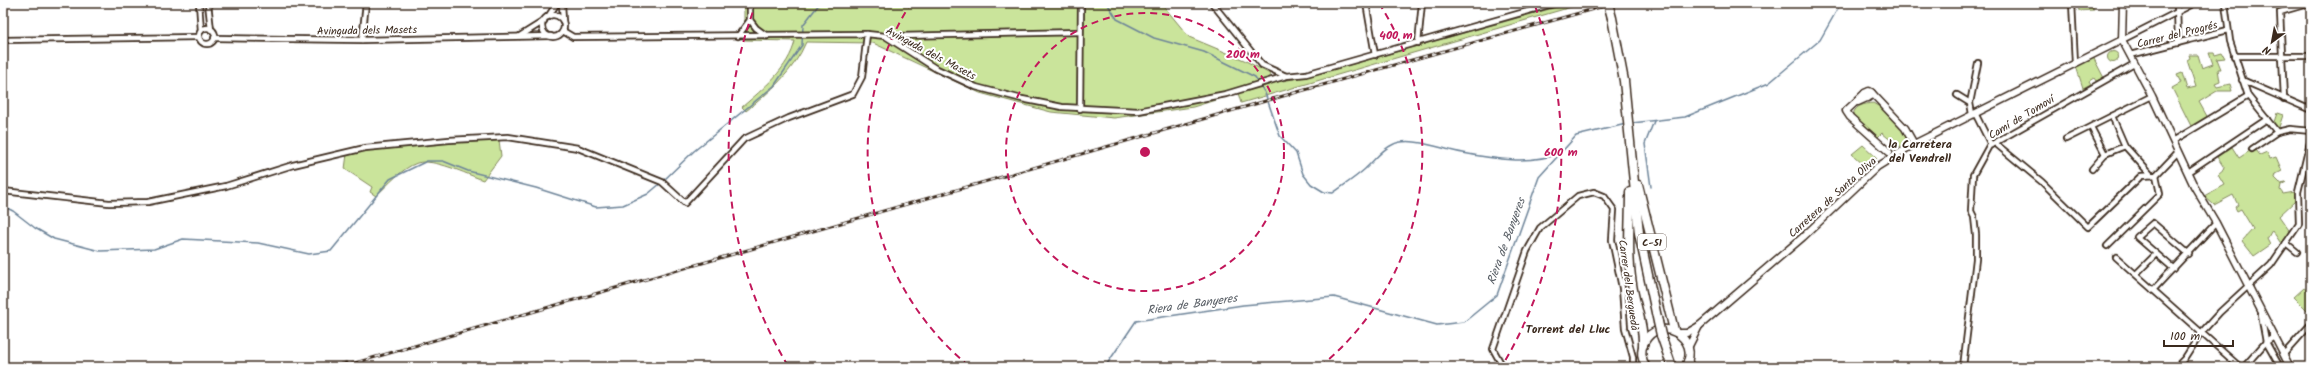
<svg xmlns="http://www.w3.org/2000/svg" width="2314" height="370" viewBox="0 0 2314 370" font-family="Kalam,sans-serif">
<style>
.green{fill:#cae49b;stroke:#82875c}
.lines{fill:none;stroke-linecap:round;stroke-linejoin:round}
.stream{stroke:#6c8398;stroke-width:1.5}
.minor-casing{stroke:#3b2a1e;stroke-width:8}
.tertiary-casing{stroke:#3b2a1e;stroke-width:9}
.primary-casing{stroke:#3b2a1e;stroke-width:10}
.trunk-casing{stroke:#3b2a1e;stroke-width:11}
.minor{stroke:#fff;stroke-width:4.5}
.tertiary{stroke:#fff;stroke-width:6}
.primary{stroke:#fff;stroke-width:7}
.trunk{stroke:#fff;stroke-width:8}
.rail-casing{stroke:#3b2a1e;stroke-width:3}
.rail{stroke:#fff;stroke-width:1.5;stroke-dasharray:4.5;stroke-linecap:butt}
.trunk-bridge-casing{stroke:#3b2a1e;stroke-width:11;stroke-linecap:butt}
.trunk-bridge{stroke:#fff;stroke-width:8}
.ring{fill:none;stroke:#c2185b;stroke-width:2;stroke-dasharray:7 5}
.labels{text-anchor:middle;stroke-width:4;stroke-linejoin:round;paint-order:stroke}
.shield{fill:#fff;stroke:#766a62;stroke-width:1}
.shield-label{font-size:10px;font-weight:bold;fill:#3b2a1e}
.street-label{font-size:11px;fill:#3b2a1e;stroke:#fff}
.neighbourhood-label{font-size:12px;font-weight:bold;fill:#3b2a1e;stroke:#fff}
.water-label{font-size:12px;font-style:italic;fill:#585e65;stroke:#fff}
.centre{fill:#c2185b;stroke:#fff;stroke-width:2}
.ring-label{font-size:12px;text-anchor:middle;font-weight:bold;fill:#c2185b;stroke:#fff;stroke-width:4;stroke-linejoin:round;paint-order:stroke}
</style>
<rect width="100%" height="100%" fill="#fff"/>
<filter id="ink" filterUnits="userSpaceOnUse"><feTurbulence type="fractalNoise" baseFrequency=".025" numOctaves="2"/><feDisplacementMap in="SourceGraphic" scale="8" xChannelSelector="R" yChannelSelector="G"/><feConvolveMatrix kernelMatrix="1 2 1 2 8 2 1 2 1" color-interpolation-filters="sRGB"/></filter>
<g filter="url(#ink)">
<g class="green">
<path d="M744,3h417l28,34 55,23 26,14 1,9 39,-7 261,-73h14l-344,100 -3,-10 -45,14 -79,11 -63,-6 -71,-19 -107,-50 -67,-1c-12,29 -36,50 -60,69l-4,-4c21,-18 47,-39 53,-66l-51,-1z"/>
<polygon points="2078,3 2093,3 2093,10 2079,11"/>
<polygon points="2275,3 2291,3 2293,6 2277,11"/>
<circle cx="2113" cy="57" r="5.5"/>
<polygon points="2091,53 2104,78 2096,81 2094,78 2089,81 2091,84 2083,88 2075,63"/>
<polygon points="2209,53 2214,53 2215,55 2222,53 2225,58 2217,59 2221,69 2218,69 2220,82 2215,84 2217,87 2230,84 2232,91 2217,91 2199,102 2208,118 2192,128 2172,88 2181,83 2177,75 2182,73 2187,89 2196,87 2187,60 2190,58 2189,55 2198,55 2202,68 2213,64"/>
<path d="M1873,103c15,8 29,23 36,39l-10,5 -17,-14 -5,5 -23,-19 -1,-5c3,-9 11,-10 20,-11z"/>
<polygon points="2277,113 2283,115 2278,130 2273,125"/>
<path d="M499,140l2,16 -18,24c-17,-6 -49,-22 -66,-17 -15,5 -29,22 -41,33l-6,-4 2,-5 -27,-18 2,-15c49,-12 102,-13 152,-14z"/>
<polygon points="1863,145 1877,158 1874,161 1877,164 1870,171 1852,154"/>
<polygon points="2232,147 2239,158 2251,150 2256,150 2260,155 2267,152 2270,159 2276,157 2282,171 2276,174 2275,178 2280,183 2286,182 2281,185 2280,190 2283,194 2295,192 2295,201 2279,216 2291,233 2282,245 2272,230 2267,239 2270,245 2254,256 2242,241 2253,229 2241,209 2237,211 2235,207 2238,205 2233,195 2214,205 2204,196 2224,185 2218,175 2225,169 2217,157"/>
<polygon points="2304,288 2311,293 2311,314 2294,297"/>
</g>
<g class="lines">
<g class="stream">
<path d="M1107,3l10,16 37,19 50,14 51,25 10,16 15,43 16,17 7,21 8,10 13,8 9,1c11,-8 22,-15 32,-24 9,-8 16,-19 27,-24 18,-10 52,5 71,8 30,6 68,12 97,0"/>
<polyline points="1632,123 1685,117 1769,83 1820,40 1841,3"/>
<polyline points="663,181 694,151 774,86 802,45 803,25 820,3"/>
<polyline points="1651,187 1645,144 1654,121"/>
<polyline points="3,206 13,211 35,228 54,239 100,251 154,249 183,239 258,243 309,254 331,251 390,179 427,161 443,161 468,171 536,188 596,207 623,205 648,194 661,183"/>
<polyline points="1105,367 1136,321 1243,305 1334,297 1437,325 1464,322 1497,295 1539,177 1576,136 1626,124"/>
</g>
<g class="minor-casing">
<g id="minor">
<polyline points="199,3 201,31"/>
<polyline points="208,3 211,30"/>
<polyline points="562,3 563,21"/>
<polyline points="1212,3 1262,65 1286,76"/>
<polyline points="1366,3 1375,55"/>
<polyline points="2072,3 2075,63"/>
<polyline points="2177,3 2178,43"/>
<polyline points="2225,3 2230,41 2248,96 2277,132 2290,129 2311,131"/>
<circle cx="553" cy="26" r="11"/>
<polyline points="548,17 557,3"/>
<polyline points="750,20 756,28 767,36"/>
<circle cx="207" cy="36" r="8"/>
<polyline points="563,31 573,37 867,34 885,36 935,68 976,87 1022,99 1062,107 1138,111 1226,94 1286,76 1306,74 1556,3"/>
<polyline points="520,36 544,21"/>
<polyline points="738,36 750,20 750,3"/>
<polyline points="214,38 362,40 551,36"/>
<polyline points="3,40 199,37"/>
<polyline points="362,40 366,3"/>
<polyline points="2122,40 2195,3"/>
<polyline points="894,41 900,36 1080,32"/>
<polyline points="1418,43 1422,3"/>
<polyline points="2130,55 2228,30"/>
<polyline points="2234,56 2311,56"/>
<polyline points="2242,80 2311,110"/>
<polyline points="1957,95 1970,103 1972,114"/>
<polyline points="2284,99 2280,12 2311,3"/>
<polyline points="1970,103 1978,63"/>
<polyline points="1080,109 1081,3"/>
<polyline points="1975,113 1991,145"/>
<polyline points="2112,116 2125,146 2151,175"/>
<polyline points="2091,127 2105,154"/>
<polyline points="2066,139 2152,96"/>
<polyline points="2173,141 2248,96"/>
<polyline points="1995,143 2042,182 2088,227 2141,176 2156,175 2178,152"/>
<polyline points="2252,149 2277,132"/>
<polyline points="2092,169 2105,154 2125,146"/>
<polyline points="2188,172 2267,119"/>
<polyline points="3,191 109,203 148,202 226,186 293,165 365,148 449,140 508,137 578,148 662,182 685,203 744,139 789,118 853,94 862,77 867,34"/>
<polyline points="2286,243 2297,252"/>
<polyline points="2107,246 2160,194 2156,175"/>
<polyline points="2116,257 2240,367"/>
<polyline points="2174,269 2137,237 2153,223 2189,254"/>
<polyline points="2136,274 2156,254"/>
<polyline points="2153,290 2216,223"/>
<polyline points="2261,315 2266,342 2280,367"/>
<polyline points="2284,354 2311,324"/>
<polyline points="1503,367 1493,349 1527,251 1540,228 1578,196 1594,192 1604,196 1614,210 1612,240 1622,288 1625,328 1633,357 1633,367"/>
<polyline points="1963,367 1976,259 1976,235 1974,217 1971,211 1973,175 1989,146 2134,64"/>
<polyline points="2176,367 2185,358 2201,333 2220,312 2271,265 2299,224 2298,192 2311,138"/>
<polyline points="2244,367 2266,342 2274,337"/>
</g>
</g>
<g class="tertiary-casing">
<g id="tertiary">
<polyline points="2122,40 2152,96 2194,186 2216,223 2290,367"/>
<polyline points="2122,40 2123,3"/>
<polyline points="1871,92 1905,128 1914,144"/>
<polyline points="1865,93 1846,111 1850,117 1889,152"/>
<polyline points="1858,102 1871,96 1872,93 1869,91 1865,93 1868,98"/>
<polyline points="1680,333 1687,333 1699,326 1803,237 1877,167 1914,144 2122,40"/>
<polyline points="1689,346 1699,326"/>
</g>
</g>
<g class="primary-casing">
<path id="primary" d="M1646,367c-4,-7 -6,-16 -2,-24 14,-30 59,-5 41,24"/>
</g>
<g class="trunk-casing">
<g id="trunk">
<polyline points="1612,18 1624,81 1639,233 1658,322"/>
<polyline points="1638,185 1674,330"/>
<path d="M1630,192c0,31 -3,62 2,92 3,21 12,40 11,61"/>
<polyline points="1661,335 1672,367"/>
<polyline points="1688,362 1689,367"/>
</g>
</g>
<use href="#minor" class="minor"/>
<use href="#tertiary" class="tertiary"/>
<use href="#primary" class="primary"/>
<use href="#trunk" class="trunk"/>
<g class="rail-casing">
<g id="rail">
<polyline points="331,367 346,363"/>
<polyline points="341,367 1269,100 1615,3"/>
</g>
</g>
<use href="#rail" class="rail"/>
<g class="trunk-bridge-casing">
<g id="trunk-bridge">
<polyline points="1608,3 1612,18"/>
<polyline points="1658,322 1661,335"/>
</g>
</g>
<use href="#trunk-bridge" class="trunk-bridge"/>
</g>
</g>
<g class="ring">
<circle cx="1145" cy="152" r="139"/>
<path d="M969 366A277 277 0 0 1 911 3M1379 3A277 277 0 0 1 1321 366"/>
<path d="M788 366A416 416 0 0 1 755 6M1535 6A416 416 0 0 1 1502 366"/>
</g>
<g class="labels">
<rect class="shield" x="1638" y="234" width="28" height="16" rx="3"/>
<g class="shield-label">
<text x="1652" y="246">C-51</text>
</g>
<g class="street-label">
<text transform="translate(367 30) rotate(-1)" y="4">Avinguda dels Masets</text>
<text transform="translate(2177 34) rotate(-14)" y="4">Carrer del Progrés</text>
<text transform="translate(931 53) rotate(28)" y="4">Avinguda dels Masets</text>
<text transform="translate(2021 117) rotate(-31)" y="4">Camí de Tomoví</text>
<text transform="translate(1832 197) rotate(-42)" y="4">Carretera de Santa Oliva</text>
<text transform="translate(1629 285) rotate(82)" y="4">Carrer del Berguedà</text>
</g>
<g class="neighbourhood-label">
<text x="1920" y="148">la Carretera<tspan x="1920" dy="14">del Vendrell</tspan></text>
<text x="1568" y="333">Torrent del Lluc</text>
</g>
<g class="water-label">
<text transform="translate(1506 241) rotate(-70)" y="4">Riera de Banyeres</text>
<text transform="translate(1192 304) rotate(-8)" y="4">Riera de Banyeres</text>
</g>
</g>
<circle cx="1145" cy="152" r="6" class="centre"/>
<g class="ring-label">
<text x="1396" y="39">400 m</text>
<text x="1243" y="58">200 m</text>
<text x="1561" y="156">600 m</text>
</g>
<rect width="2314" height="370" fill="none" stroke="#fff" stroke-width="16"/>
<rect x="8" y="8" width="2298" height="354" fill="none" stroke="#3b2a1e" stroke-width="1.5" filter="url(#ink)"/>
<g transform="translate(2272 42) rotate(212)" stroke="#ffffff" stroke-width="3" paint-order="stroke">
<path d="M0-3L7 15L0 10L-7 15Z" fill="#3b2a1e"/>
<text y="-6" font-size="11" font-weight="bold" text-anchor="middle" fill="#3b2a1e">N</text>
</g>
<path d="M2164 340v6h69v-6" fill="none" stroke="#3b2a1e" stroke-width="2"/>
<text x="2170" y="340" font-size="12" fill="#3b2a1e" stroke="#ffffff" stroke-width="3" paint-order="stroke">100 m</text>
</svg>
